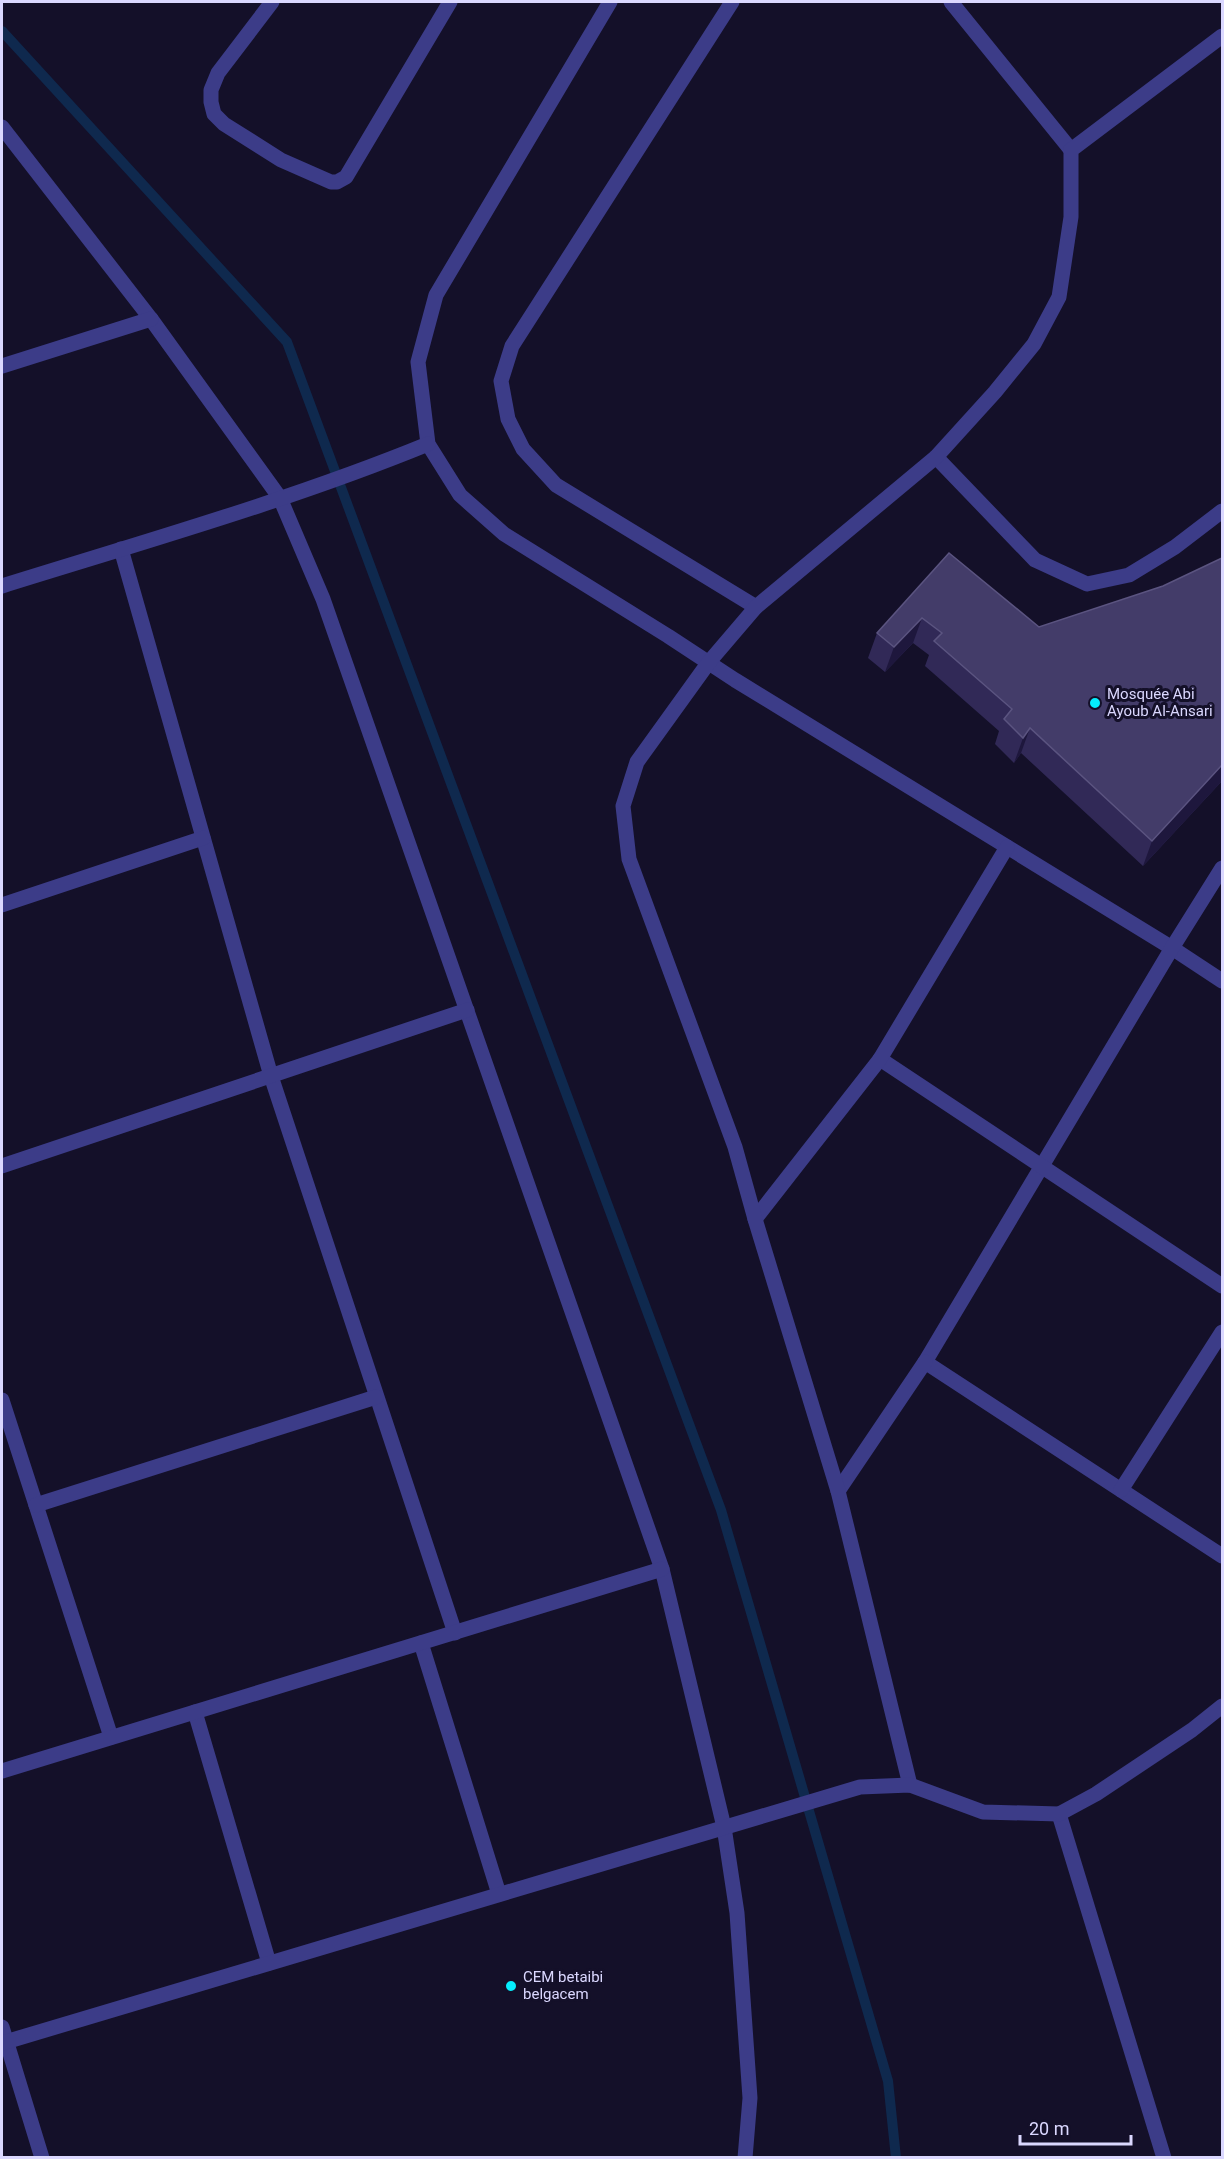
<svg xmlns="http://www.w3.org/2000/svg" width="1224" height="2159" viewBox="0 0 1224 2159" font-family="Roboto,sans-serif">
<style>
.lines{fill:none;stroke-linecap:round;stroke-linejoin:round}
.stream{stroke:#0f294e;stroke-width:10}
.minor{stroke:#3c3c88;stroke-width:15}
.wall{fill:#312957}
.shaded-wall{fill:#1e173d}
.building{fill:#433c69;stroke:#5b5480;stroke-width:1.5}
.poi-dot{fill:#05eefe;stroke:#141029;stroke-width:2}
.labels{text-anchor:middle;stroke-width:6;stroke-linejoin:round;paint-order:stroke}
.poi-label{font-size:15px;fill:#dbd8ff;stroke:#141029;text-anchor:start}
</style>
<rect width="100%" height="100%" fill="#141029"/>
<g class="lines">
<polyline class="stream" points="2,31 287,342 721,1510 888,2081 896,2158"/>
<g class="minor">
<polyline points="272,2 218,73 211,90 211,102 214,114 224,124 281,160 331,182 337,182 346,177 450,2"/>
<polyline points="610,2 436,295 418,362 428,444 460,495 504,534 668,636 735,680 1172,948 1222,981"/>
<polyline points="732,2 512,346 501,381 508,419 523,449 556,485 756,607"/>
<polyline points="951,2 1071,150"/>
<polyline points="2,127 151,319 280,498 323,599 662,1569 724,1827 737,1913 750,2098 745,2158"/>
<polyline points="2,366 151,319"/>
<polyline points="936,457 1035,560 1087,584 1129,575 1175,547 1222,511"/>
<polyline points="121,549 271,1076 455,1633"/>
<path d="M2,586c141,-44 289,-86 426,-142"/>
<polyline points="1222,868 1172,948 925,1362 1222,1556"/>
<polyline points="2,905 203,838"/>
<polyline points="880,1059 1222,1286"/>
<polyline points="2,1166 467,1010"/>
<polyline points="755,1219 880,1059 1007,847"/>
<polyline points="2,1400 111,1737"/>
<polyline points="1121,1490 1222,1332"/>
<polyline points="838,1491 925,1362"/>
<polyline points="36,1505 376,1397"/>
<polyline points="421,1643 499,1894"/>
<polyline points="195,1712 269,1963"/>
<polyline points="2,1771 662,1569"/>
<polyline points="910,1785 838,1491 755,1219 735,1147 629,859 623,806 637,762 709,662 756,607 936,457 995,392 1034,344 1059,297 1071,217 1071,150 1222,36"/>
<polyline points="1059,1814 1164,2158"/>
<polyline points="2,2027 42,2158"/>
<polyline points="2,2043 860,1787 910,1785 983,1812 1059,1814 1096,1794 1192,1730 1222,1706"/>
</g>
</g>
<polygon class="wall" points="949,553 1039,627 1163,586 1222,558 1222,781 1143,866 1021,753 1014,763 995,744 999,731 925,666 929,655 913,643 885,672 868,658 877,633"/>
<g class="shaded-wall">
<polygon points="922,618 913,643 885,672 894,647"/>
<polygon points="1030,728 1021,753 1014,763 1023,738"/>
<polygon points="1222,765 1222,781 1143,866 1152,841"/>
</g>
<polygon class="building" points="949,553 1039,627 1163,586 1222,558 1222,765 1152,841 1030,728 1023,738 1004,719 1012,709 934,641 942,633 922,618 894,647 877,633"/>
<g class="poi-dot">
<circle cx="1095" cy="703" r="6"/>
<circle cx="511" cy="1986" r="6"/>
</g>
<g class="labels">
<g class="poi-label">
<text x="1107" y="699">Mosquée Abi<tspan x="1107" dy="17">Ayoub Al-Ansari</tspan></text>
<text x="523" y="1982">CEM betaibi<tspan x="523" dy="17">belgacem</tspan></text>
</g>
</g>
<rect width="1224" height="2159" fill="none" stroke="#dbd8ff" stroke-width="6"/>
<path d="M1020 2135v9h111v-9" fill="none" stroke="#dbd8ff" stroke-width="3"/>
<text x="1029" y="2135" font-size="18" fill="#dbd8ff" stroke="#141029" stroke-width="4.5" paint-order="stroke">20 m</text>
</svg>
